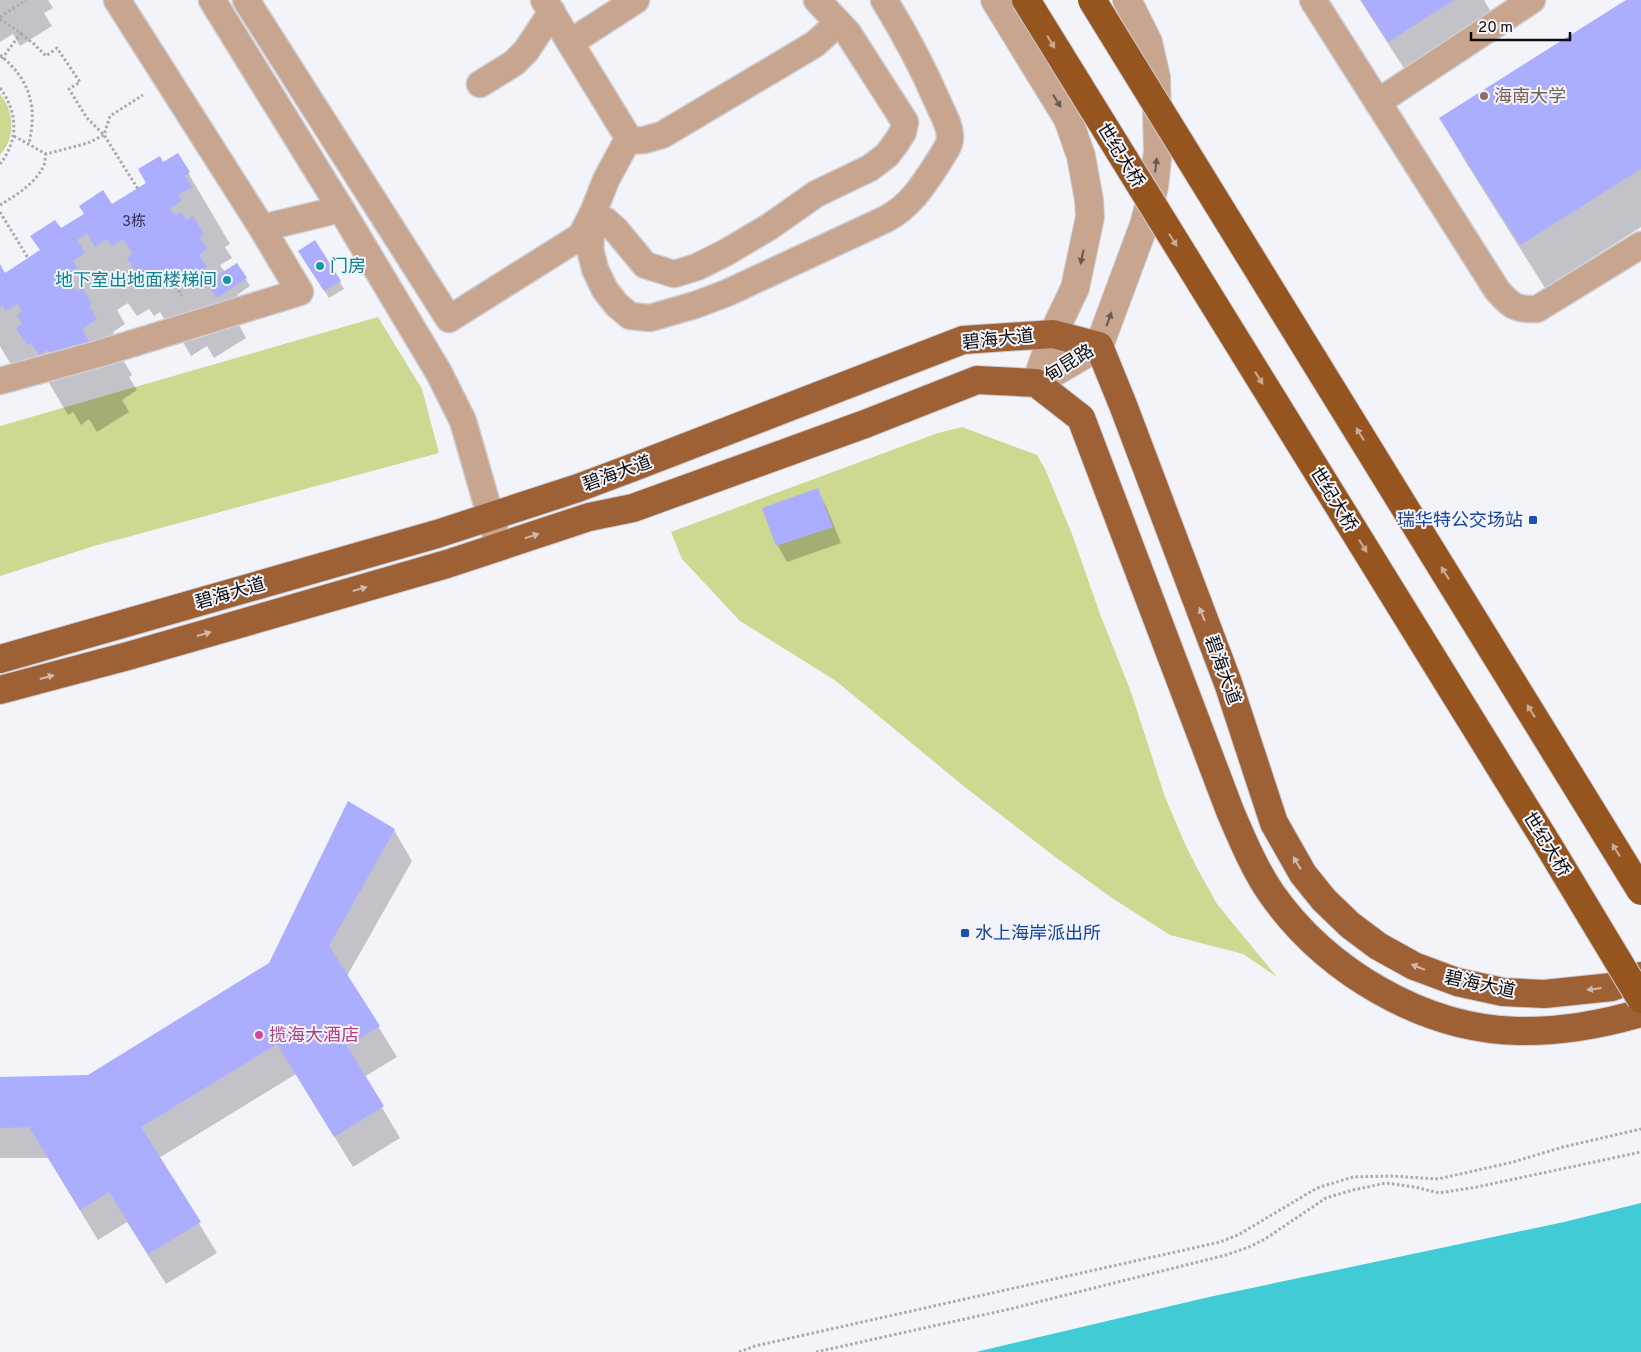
<svg xmlns="http://www.w3.org/2000/svg" width="1641" height="1352" viewBox="0 0 1641 1352" font-family="Overpass,'Noto Sans SC',sans-serif">
<style>
.green{fill:#cdd991}
.water{fill:#41ccd5}
.shadow{fill:#0003}
.building{fill:#abadff}
.lines{fill:none;stroke-linecap:round;stroke-linejoin:round}
.minor-casing{stroke:#ceced4;stroke-width:29}
.tertiary-casing{stroke:#ceced4;stroke-width:30}
.primary-casing{stroke:#ceced4;stroke-width:30}
.path{stroke:#a9a9ae;stroke-width:3;stroke-dasharray:2.5 2.5;stroke-linecap:butt}
.minor{stroke:#c8a58e;stroke-width:26}
.tertiary{stroke:#c8a58e;stroke-width:28}
.primary{stroke:#9e6136;stroke-width:28}
.trunk-bridge-casing{stroke:#ceced4;stroke-width:30;stroke-linecap:butt}
.trunk-bridge{stroke:#96541e;stroke-width:28}
.oneway{fill:#c9ab97}
.oneway2{fill:#6a594e}
.oneway3{fill:#d1b9ac}
.education-dot{fill:#8d6e63;stroke:#f3f3fa;stroke-width:2}
.culture-dot{fill:#0f9aa8;stroke:#f3f3fa;stroke-width:2}
.transit-dot{fill:#1a4fb4;stroke:#f3f3fa;stroke-width:2}
.hotel-dot{fill:#d1479c;stroke:#f3f3fa;stroke-width:2}
.labels{text-anchor:middle;stroke-width:4;stroke-linejoin:round;paint-order:stroke}
.number-label{font-size:15px;fill:#34354b}
.education-label{font-size:18px;fill:#785e54;stroke:#f3f3fa;text-anchor:start}
.street-label{font-size:18px;fill:#0d0d0f;stroke:#f3f3fa}
.culture-label{font-size:18px;fill:#0d838f;stroke:#f3f3fa;text-anchor:start}
.transit-label{font-size:18px;fill:#164399;stroke:#f3f3fa;text-anchor:end}
.hotel-label{font-size:18px;fill:#b23c85;stroke:#f3f3fa;text-anchor:start}
</style>
<rect width="100%" height="100%" fill="#f3f3fa"/>
<g class="green">
<path d="M0,94c10,11 14,29 10,43 -1,6 -6,13 -10,18z"/>
<polygon points="378,317 422,389 439,453 94,546 0,576 0,426"/>
<polygon points="962,427 1037,455 1045,469 1072,534 1100,614 1131,692 1165,797 1185,844 1198,870 1217,904 1277,977 1243,954 1170,935 1112,898 1054,856 966,788 836,681 740,621 682,559 671,532 938,433"/>
</g>
<polygon class="water" points="1641,1203 1641,1352 976,1352 1209,1297 1564,1222"/>
<g class="shadow">
<polygon points="0,0 48,0 53,8 44,13 52,26 20,46 13,34 0,42"/>
<polygon points="1360,0 1484,0 1501,29 1414,84"/>
<polygon points="1628,0 1641,0 1641,227 1545,288 1465,161 1440,118"/>
<polygon points="177,154 230,244 225,247 232,258 220,265 225,272 237,264 250,286 237,295 243,305 247,320 239,325 246,338 214,358 207,346 191,356 183,342 180,344 160,312 154,316 149,309 137,316 128,303 117,310 125,324 113,332 117,339 112,341 132,375 129,377 137,390 122,400 129,412 97,432 89,419 81,425 73,412 68,415 48,381 19,377 7,358 0,346 0,266 5,274 41,251 60,230 112,206 148,184 163,163"/>
<polygon points="315,242 344,289 329,298 304,259"/>
<polygon points="817,490 826,506 841,543 787,562 778,546 764,508"/>
<polygon points="394,830 412,861 347,976 397,1057 364,1077 400,1138 353,1167 296,1074 159,1158 217,1253 166,1284 127,1222 98,1240 48,1158 0,1158 0,1078 88,1076 270,964"/>
</g>
<g class="building">
<polygon points="1361,0 1454,0 1388,42"/>
<polygon points="1626,0 1641,0 1641,169 1520,245 1439,118"/>
<polygon points="178,153 190,172 185,176 192,187 178,195 182,201 170,208 175,216 181,212 186,220 193,216 204,234 199,237 207,249 199,255 207,267 173,288 165,276 149,286 141,273 138,275 127,258 133,254 123,239 112,246 107,239 95,247 87,233 77,240 85,253 73,261 77,268 66,275 76,291 82,287 92,304 89,306 97,319 82,329 89,341 55,362 48,350 39,355 31,343 27,345 16,328 22,324 17,315 22,311 18,304 6,311 3,306 0,307 0,264 5,273 40,250 30,236 55,220 61,228 84,214 79,206 103,190 112,204 146,183 138,169 160,156 163,162"/>
<polygon points="315,240 341,281 324,291 298,251"/>
<polygon points="237,263 247,278 217,298 207,282"/>
<polygon points="818,488 833,527 776,546 762,508"/>
<polygon points="348,801 395,829 329,946 380,1026 347,1046 384,1106 334,1137 277,1044 141,1127 201,1222 148,1254 109,1192 80,1210 29,1127 0,1128 0,1077 88,1075 269,963"/>
</g>
<g class="lines">
<g class="minor-casing">
<g id="minor">
<polyline points="212,0 341,209 439,373 463,421 499,546"/>
<polyline points="246,0 449,319 581,236 593,213 606,221 616,230 645,265 674,274 697,267 725,253 769,227 816,194 870,168 887,155 896,143 903,132 905,122 848,33 817,0"/>
<path d="M544,0l82,134 1,7 -21,39 -13,33 -3,36 5,20 10,21 12,15 13,11 20,2 45,-13 32,-12 159,-74c25,-13 38,-35 53,-58 4,-7 11,-15 11,-24 0,-11 -7,-23 -11,-32 -16,-37 -34,-71 -55,-105"/>
<path d="M1313,0l184,290c13,15 18,20 40,19l104,-64"/>
<polyline points="571,42 636,0"/>
<polyline points="480,84 514,63 526,51 552,12"/>
<polyline points="1378,102 1532,0"/>
<polyline points="627,141 644,140 662,135 815,44 838,23"/>
<polyline points="262,228 341,209"/>
<polyline points="0,381 98,354 300,292 262,228 117,0"/>
</g>
</g>
<g class="tertiary-casing">
<g id="tertiary">
<polyline points="995,0 1068,119 1081,156 1089,200 1090,217 1075,288 1053,334 1036,383"/>
<polyline points="1036,383 1099,346 1144,225 1154,187 1158,150 1156,77 1148,42 1127,0"/>
</g>
</g>
<g class="primary-casing">
<g id="primary">
<polyline points="0,659 437,534 578,488 634,467 963,340 1053,334 1099,346 1123,405 1228,683 1274,823 1303,874 1324,900 1350,925 1378,946 1414,966 1457,982 1503,992 1544,994 1612,987 1641,976"/>
<path d="M0,690l128,-34 319,-92 142,-47 44,-9 232,-84 112,-44 59,3 45,35 149,393c12,28 24,57 41,82 54,77 151,136 247,138 42,1 82,-6 123,-18"/>
</g>
</g>
<g class="path">
<polyline points="0,17 26,0"/>
<polyline points="0,19 21,33 0,61"/>
<polyline points="21,34 34,44 46,56 57,48 80,82 69,89 87,118 104,135 138,189"/>
<path d="M0,55c31,26 37,51 29,89"/>
<path d="M0,88c18,24 19,52 0,76"/>
<polyline points="14,136 46,154"/>
<path d="M0,205c15,-9 33,-20 42,-36 3,-4 3,-10 4,-15l42,-11 16,-8 6,-19 33,-21"/>
<polyline points="0,212 28,258"/>
<polyline points="176,286 182,296"/>
<polyline points="739,1352 755,1346 1220,1242 1238,1235 1317,1188 1353,1177 1391,1176 1438,1179 1513,1162 1563,1147 1641,1129"/>
<polyline points="816,1352 1010,1309 1226,1255 1249,1247 1265,1239 1326,1198 1353,1190 1386,1183 1415,1187 1439,1193 1477,1187 1641,1152"/>
</g>
<use href="#minor" class="minor"/>
<use href="#tertiary" class="tertiary"/>
<use href="#primary" class="primary"/>
<g class="trunk-bridge-casing">
<g id="trunk-bridge">
<polyline points="1026,0 1550,848 1641,999"/>
<polyline points="1092,0 1641,891"/>
</g>
</g>
<use href="#trunk-bridge" class="trunk-bridge"/>
</g>
<defs><path id="oneway-solid" d="M-6-.8H1V-3.2L6.5 0L1 3.2V.8H-6Z" transform="scale(1.25)"/></defs>
<g class="oneway">
<use href="#oneway-solid" transform="translate(1051 42) rotate(59)"/>
<use href="#oneway-solid" transform="translate(1173 240) rotate(58)"/>
<use href="#oneway-solid" transform="translate(1259 378) rotate(58)"/>
<use href="#oneway-solid" transform="translate(1360 434) rotate(-122)"/>
<use href="#oneway-solid" transform="translate(1363 546) rotate(58)"/>
<use href="#oneway-solid" transform="translate(1445 573) rotate(-122)"/>
<use href="#oneway-solid" transform="translate(1531 711) rotate(-122)"/>
<use href="#oneway-solid" transform="translate(1616 850) rotate(-122)"/>
</g>
<g class="oneway2">
<use href="#oneway-solid" transform="translate(1057 101) rotate(58)"/>
<use href="#oneway-solid" transform="translate(1156 165) rotate(-83)"/>
<use href="#oneway-solid" transform="translate(1082 257) rotate(102)"/>
<use href="#oneway-solid" transform="translate(1109 319) rotate(-70)"/>
</g>
<g class="oneway3">
<use href="#oneway-solid" transform="translate(532 536) rotate(-18)"/>
<use href="#oneway-solid" transform="translate(360 589) rotate(-16)"/>
<use href="#oneway-solid" transform="translate(1202 614) rotate(-112)"/>
<use href="#oneway-solid" transform="translate(204 634) rotate(-16)"/>
<use href="#oneway-solid" transform="translate(47 677) rotate(-15)"/>
<use href="#oneway-solid" transform="translate(1297 863) rotate(-121)"/>
<use href="#oneway-solid" transform="translate(1418 967) rotate(-158)"/>
<use href="#oneway-solid" transform="translate(1594 989) rotate(173)"/>
</g>
<circle class="education-dot" cx="1484" cy="96" r="5"/>
<g class="culture-dot">
<circle cx="320" cy="266" r="5"/>
<circle cx="227" cy="280" r="5"/>
</g>
<g class="transit-dot">
<rect x="1528" y="515" width="10" height="10" rx="2.5"/>
<rect x="960" y="928" width="10" height="10" rx="2.5"/>
</g>
<circle class="hotel-dot" cx="259" cy="1035" r="5"/>
<g class="labels">
<g class="number-label">
<text x="134" y="226">3栋</text>
</g>
<g class="education-label">
<text x="1494" y="102">海南大学</text>
</g>
<g class="street-label">
<text transform="translate(1121 155) rotate(58)" y="6">世纪大桥</text>
<text transform="translate(998 339) rotate(-6)" y="6">碧海大道</text>
<text transform="translate(1069 363) rotate(-32)" y="6">甸昆路</text>
<text transform="translate(617 473) rotate(-20)" y="6">碧海大道</text>
<text transform="translate(1334 499) rotate(58)" y="6">世纪大桥</text>
<text transform="translate(230 593) rotate(-16)" y="6">碧海大道</text>
<text transform="translate(1223 670) rotate(70)" y="6">碧海大道</text>
<text transform="translate(1547 844) rotate(58)" y="6">世纪大桥</text>
<text transform="translate(1480 984) rotate(12)" y="6">碧海大道</text>
</g>
<g class="culture-label">
<text x="330" y="272">门房</text>
<text x="217" y="286" text-anchor="end">地下室出地面楼梯间</text>
</g>
<g class="transit-label">
<text x="1523" y="526">瑞华特公交场站</text>
<text x="975" y="939" text-anchor="start">水上海岸派出所</text>
</g>
<g class="hotel-label">
<text x="269" y="1041">揽海大酒店</text>
</g>
</g>
<path d="M1471 32v8h99v-8" fill="none" stroke="#0d0d0f" stroke-width="2.5"/>
<text x="1478" y="32" font-size="15" fill="#0d0d0f" stroke="#f3f3fa" stroke-width="4" paint-order="stroke">20 m</text>
</svg>
